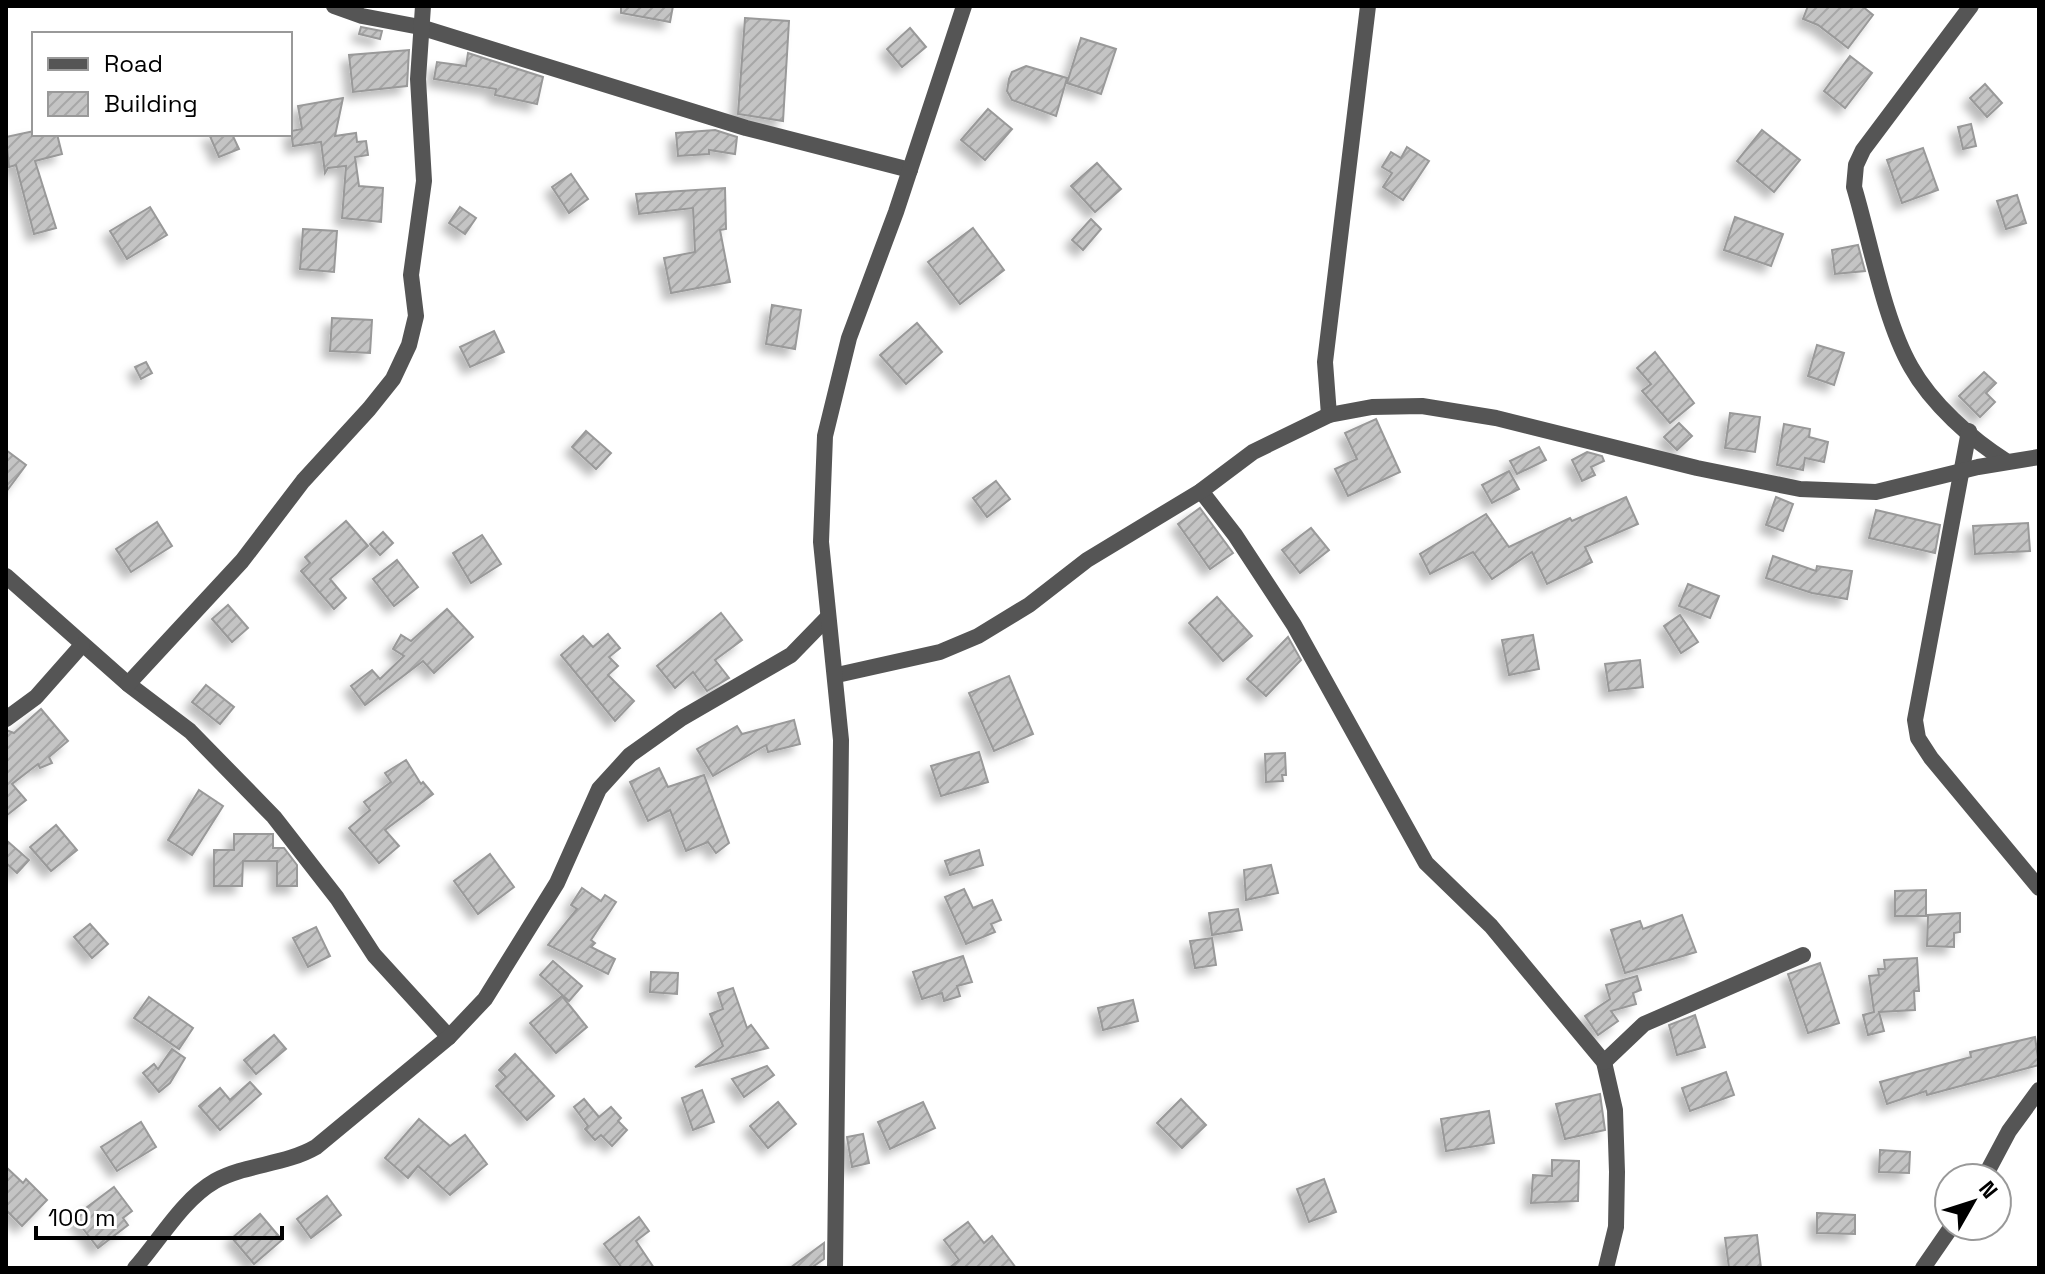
<svg xmlns="http://www.w3.org/2000/svg" width="2045" height="1274" viewBox="0 0 2045 1274" font-family="'Space Grotesk',sans-serif">
<style>
.building{fill:url(#building-hatch);stroke:#999;stroke-width:2;filter:url(#shadow)}
.lines{fill:none;stroke-linecap:round;stroke-linejoin:round}
.minor{stroke:#555;stroke-width:16}
</style>
<defs>
<pattern id="building-hatch" width="6" height="6" patternUnits="userSpaceOnUse" patternTransform="scale(2)"><rect width="6" height="6" fill="#c4c4c4"/><path d="M-1 1l2-2M0 6l6-6M5 7l2-2" fill="none" stroke="#a7a7a7"/></pattern>
<filter id="shadow"><feDropShadow dx="-7" dy="7" stdDeviation="4" flood-color="#0004"/></filter>
</defs>
<rect width="100%" height="100%" fill="#fff"/>
<g class="building">
<polygon points="621,6 673,6 670,22 621,13"/>
<polygon points="1808,6 1862,6 1873,15 1848,48 1818,25 1803,19"/>
<polygon points="745,18 789,21 783,121 738,114"/>
<polygon points="361,27 382,31 380,39 359,34"/>
<polygon points="910,28 926,47 902,67 887,49"/>
<polygon points="1081,38 1116,49 1101,94 1067,83"/>
<polygon points="409,50 407,86 353,92 349,55"/>
<polygon points="468,53 543,77 537,104 495,95 496,89 434,79 437,62 466,66"/>
<polygon points="1850,56 1872,73 1845,108 1824,91"/>
<polygon points="1026,66 1067,78 1056,116 1012,100 1007,91 1009,79 1012,72"/>
<polygon points="1985,84 2002,103 1987,117 1970,98"/>
<polygon points="343,98 335,136 356,133 357,142 366,141 368,155 355,157 359,186 383,188 381,222 342,218 346,166 328,168 325,173 321,142 293,146 291,131 302,129 298,106"/>
<polygon points="988,109 1012,129 985,160 961,140"/>
<polygon points="1971,124 1976,146 1963,149 1958,127"/>
<polygon points="715,130 737,137 735,154 709,150 709,154 678,156 676,133"/>
<polygon points="1762,130 1800,160 1774,192 1737,161"/>
<polygon points="34,131 34,134 57,134 62,154 35,161 56,228 34,234 16,165 9,167 6,137"/>
<polygon points="209,134 232,134 239,149 219,157"/>
<polygon points="1407,147 1429,161 1403,200 1383,187 1392,173 1382,167 1391,152 1401,158"/>
<polygon points="1923,148 1938,190 1902,203 1887,160"/>
<polygon points="1097,163 1121,189 1095,212 1071,186"/>
<polygon points="571,174 588,199 569,213 552,187"/>
<polygon points="725,188 726,229 720,230 730,282 671,293 664,258 695,252 693,208 639,214 636,194"/>
<polygon points="2017,195 2026,223 2006,229 1997,201"/>
<polygon points="150,207 167,235 127,259 110,231"/>
<polygon points="460,207 476,218 465,234 449,223"/>
<polygon points="1735,217 1783,234 1771,266 1724,250"/>
<polygon points="1091,219 1101,229 1083,250 1072,240"/>
<polygon points="973,228 1004,270 960,304 928,262"/>
<polygon points="303,229 337,231 334,272 300,269"/>
<polygon points="1858,245 1865,271 1835,274 1832,250"/>
<polygon points="772,305 801,310 795,349 766,344"/>
<polygon points="332,318 372,320 370,353 330,351"/>
<polygon points="917,323 942,352 906,384 880,355"/>
<polygon points="494,331 504,352 470,367 460,347"/>
<polygon points="1817,345 1844,353 1834,385 1808,376"/>
<polygon points="1655,352 1694,403 1670,423 1642,391 1651,384 1637,368"/>
<polygon points="146,362 152,373 141,379 135,367"/>
<polygon points="1984,372 1996,383 1986,393 1995,402 1980,417 1959,396"/>
<polygon points="1730,413 1760,417 1755,452 1725,448"/>
<polygon points="1376,419 1400,472 1348,496 1335,469 1357,459 1345,433"/>
<polygon points="1679,423 1692,436 1677,450 1664,437"/>
<polygon points="1784,424 1810,429 1809,437 1828,442 1824,462 1805,458 1803,470 1777,465"/>
<polygon points="586,431 611,453 596,469 572,447"/>
<polygon points="1539,447 1546,460 1517,474 1510,461"/>
<polygon points="6,450 26,465 6,492"/>
<polygon points="1587,452 1602,456 1604,461 1591,467 1595,475 1582,481 1572,460"/>
<polygon points="1509,471 1519,489 1492,503 1482,485"/>
<polygon points="996,481 1010,499 987,517 973,498"/>
<polygon points="1626,497 1638,524 1585,547 1592,562 1547,584 1532,552 1492,579 1473,552 1430,574 1420,554 1486,514 1509,547 1570,518 1572,521"/>
<polygon points="1776,497 1793,504 1783,531 1766,525"/>
<polygon points="1200,508 1233,553 1210,569 1178,524"/>
<polygon points="1876,510 1940,525 1935,553 1869,538"/>
<polygon points="346,521 368,546 330,579 346,598 334,609 301,571 310,563 305,557"/>
<polygon points="157,522 172,546 131,572 116,549"/>
<polygon points="2028,523 2030,551 1975,554 1973,526"/>
<polygon points="1311,528 1329,550 1300,573 1282,550"/>
<polygon points="383,532 393,543 380,555 370,544"/>
<polygon points="482,535 501,564 471,583 453,553"/>
<polygon points="1773,556 1816,571 1817,566 1852,571 1847,599 1812,593 1766,578"/>
<polygon points="397,560 418,587 394,606 373,579"/>
<polygon points="1688,584 1719,596 1710,618 1679,606"/>
<polygon points="1217,597 1252,636 1223,661 1189,623"/>
<polygon points="228,605 248,628 232,642 212,619"/>
<polygon points="447,609 473,637 434,673 423,661 365,705 351,686 372,670 380,679 404,656 393,649 401,635 411,641"/>
<polygon points="721,613 742,640 715,660 729,678 707,691 693,672 675,688 657,666"/>
<polygon points="1680,615 1698,642 1681,653 1664,626"/>
<polygon points="608,634 620,648 609,657 618,666 608,675 634,701 615,721 561,655 583,636 593,647"/>
<polygon points="1533,635 1539,669 1509,675 1502,640"/>
<polygon points="1288,637 1301,660 1266,696 1247,679"/>
<polygon points="1640,660 1643,687 1609,691 1605,664"/>
<polygon points="1009,676 1033,734 994,751 969,693"/>
<polygon points="206,685 234,707 220,724 192,702"/>
<polygon points="41,709 68,741 49,757 52,763 40,768 38,764 12,784 26,800 6,816 6,730 14,733"/>
<polygon points="794,720 800,744 768,752 766,745 713,776 697,749 737,726 742,734"/>
<polygon points="979,752 988,782 941,796 931,766"/>
<polygon points="1285,753 1286,775 1282,775 1283,781 1266,782 1265,754"/>
<polygon points="406,760 421,784 423,782 433,794 385,830 399,846 379,863 349,828 370,810 364,802 391,782 385,773"/>
<polygon points="659,768 668,787 704,775 729,843 716,853 708,842 686,851 670,810 648,821 630,782"/>
<polygon points="199,790 223,806 192,855 168,840"/>
<polygon points="56,825 77,850 51,871 30,847"/>
<polygon points="234,834 273,834 273,848 284,848 297,865 297,886 277,886 277,861 243,861 242,886 214,886 214,850 234,850"/>
<polygon points="6,840 29,860 17,873 6,863"/>
<polygon points="979,850 983,865 950,875 945,861"/>
<polygon points="490,854 514,887 478,914 454,881"/>
<polygon points="1271,865 1278,893 1246,900 1244,870"/>
<polygon points="582,888 601,901 605,895 616,902 591,940 595,943 591,947 615,959 608,974 548,945 577,909 571,905"/>
<polygon points="964,889 973,908 992,900 1001,920 991,924 995,932 966,944 945,897"/>
<polygon points="1926,890 1926,916 1895,916 1895,891"/>
<polygon points="1238,909 1242,930 1212,935 1209,913"/>
<polygon points="1960,913 1960,932 1954,933 1954,947 1927,946 1928,915"/>
<polygon points="1682,915 1696,952 1625,973 1611,930 1640,921 1643,929"/>
<polygon points="90,924 108,944 92,958 74,937"/>
<polygon points="316,927 330,956 308,967 293,938"/>
<polygon points="1212,938 1216,965 1195,968 1190,941"/>
<polygon points="963,956 972,982 957,986 960,996 944,1001 942,993 922,999 913,972"/>
<polygon points="1917,958 1919,991 1914,991 1915,1010 1879,1012 1884,1031 1868,1035 1863,1015 1874,1012 1869,976 1879,975 1878,969 1885,969 1884,960"/>
<polygon points="553,961 582,986 569,1001 540,975"/>
<polygon points="1820,963 1839,1023 1808,1033 1788,974"/>
<polygon points="651,972 678,973 677,994 650,992"/>
<polygon points="1637,976 1641,990 1633,993 1636,1004 1611,1011 1618,1021 1598,1035 1585,1016 1610,999 1606,985"/>
<polygon points="733,988 747,1028 751,1025 768,1048 695,1067 723,1046 710,1014 723,1009 718,993"/>
<polygon points="562,996 587,1027 556,1053 530,1023"/>
<polygon points="149,997 193,1028 179,1049 134,1018"/>
<polygon points="1133,1000 1138,1021 1103,1030 1098,1008"/>
<polygon points="1695,1015 1705,1047 1677,1055 1669,1025"/>
<polygon points="274,1035 286,1049 256,1074 244,1060"/>
<polygon points="2035,1037 2039,1065 1927,1095 1926,1091 1887,1104 1880,1082 1971,1057 1970,1052"/>
<polygon points="172,1049 185,1058 170,1083 159,1092 143,1073 154,1064 158,1069"/>
<polygon points="515,1054 554,1096 527,1120 496,1086 506,1077 499,1070"/>
<polygon points="767,1066 774,1075 744,1097 732,1079"/>
<polygon points="1726,1072 1734,1095 1690,1111 1682,1088"/>
<polygon points="250,1082 261,1094 220,1130 199,1106 220,1088 230,1100"/>
<polygon points="702,1090 714,1122 693,1130 682,1098"/>
<polygon points="1600,1094 1605,1130 1565,1139 1556,1104"/>
<polygon points="584,1099 599,1117 611,1107 621,1118 618,1121 627,1130 612,1146 601,1135 595,1140 585,1129 588,1126 574,1107"/>
<polygon points="1181,1099 1206,1125 1182,1148 1157,1123"/>
<polygon points="778,1102 796,1124 768,1148 750,1126"/>
<polygon points="923,1102 935,1128 890,1149 878,1122"/>
<polygon points="1489,1111 1494,1143 1446,1151 1441,1119"/>
<polygon points="419,1119 450,1146 465,1135 487,1164 450,1195 418,1166 408,1178 385,1158"/>
<polygon points="141,1122 156,1147 117,1171 101,1147"/>
<polygon points="863,1134 869,1163 852,1167 847,1137"/>
<polygon points="1880,1150 1910,1152 1909,1173 1879,1172"/>
<polygon points="1552,1160 1579,1161 1578,1201 1531,1203 1533,1175 1552,1176"/>
<polygon points="6,1167 23,1183 26,1179 47,1200 22,1226 6,1210"/>
<polygon points="1324,1179 1336,1212 1309,1222 1297,1189"/>
<polygon points="114,1187 132,1211 123,1218 128,1225 98,1248 74,1217"/>
<polygon points="327,1196 341,1215 311,1238 297,1219"/>
<polygon points="1817,1213 1855,1215 1855,1234 1817,1233"/>
<polygon points="260,1214 282,1240 254,1264 232,1238"/>
<polygon points="639,1217 649,1231 636,1241 654,1268 622,1268 604,1244"/>
<polygon points="968,1222 984,1243 992,1236 1016,1268 949,1268 959,1260 944,1240"/>
<polygon points="1757,1235 1761,1268 1729,1268 1725,1238"/>
<polygon points="824,1243 824,1259 811,1268 790,1268"/>
</g>
<g class="lines">
<g class="minor">
<polyline points="334,6 362,16 420,27 746,128 910,170"/>
<path d="M1971,6l-108,144 -7,15 -2,22c16,53 30,133 57,180 20,36 61,73 95,94"/>
<polyline points="1329,415 1325,362 1368,6"/>
<polyline points="1969,431 1915,720 1918,738 1931,758 2039,888"/>
<polyline points="1201,491 1235,535 1294,625 1426,863 1491,926 1604,1062 1615,1110 1617,1172 1616,1227 1606,1268"/>
<polyline points="6,576 128,684 190,731 274,817 337,898 374,955 449,1037"/>
<polyline points="837,675 940,652 978,636 1029,605 1087,560 1201,491 1253,452 1329,415 1372,407 1422,406 1496,418 1697,468 1800,489 1876,492 1978,467 2039,457"/>
<polyline points="128,684 242,561 303,481 369,409 393,379 409,345 416,316 411,275 424,181 418,79 423,6"/>
<polyline points="6,719 36,697 82,645"/>
<polyline points="1604,1062 1644,1024 1803,955"/>
<polyline points="1984,1178 2009,1131 2039,1090"/>
<path d="M135,1268c25,-28 47,-68 80,-87 31,-17 70,-16 101,-34l133,-110 36,-38 72,-116 42,-94 31,-34 52,-37 109,-63 37,-38"/>
<polyline points="835,1268 841,740 821,542 825,436 849,338 896,212 964,6"/>
<polyline points="1923,1268 1952,1226"/>
</g>
</g>
<rect width="2045" height="1274" fill="none" stroke="#000000" stroke-width="16"/>
<rect x="32" y="32" width="260" height="104" fill="#ffffff" stroke="#999999" stroke-width="2"/>
<rect x="48" y="58" width="40" height="12" fill="#555555" stroke="#999999" stroke-width="2"/>
<text x="104" y="72" font-size="24" fill="#000000">Road</text>
<rect x="48" y="92" width="40" height="24" fill="url(#building-hatch)" stroke="#999999" stroke-width="2"/>
<text x="104" y="112" font-size="24" fill="#000000">Building</text>
<g transform="translate(1973 1202) rotate(51)"><circle r="38" fill="#ffffff" stroke="#999999" stroke-width="2"/>
<path d="M0-6L14 30L0 20L-14 30Z" fill="#000000"/>
<text y="-12" font-size="22" font-weight="bold" text-anchor="middle" fill="#000000">N</text>
</g>
<path d="M36 1226v12h246v-12" fill="none" stroke="#000000" stroke-width="4"/>
<text x="48" y="1226" font-size="24" fill="#000000" stroke="#ffffff" stroke-width="6" paint-order="stroke">100 m</text>
</svg>
